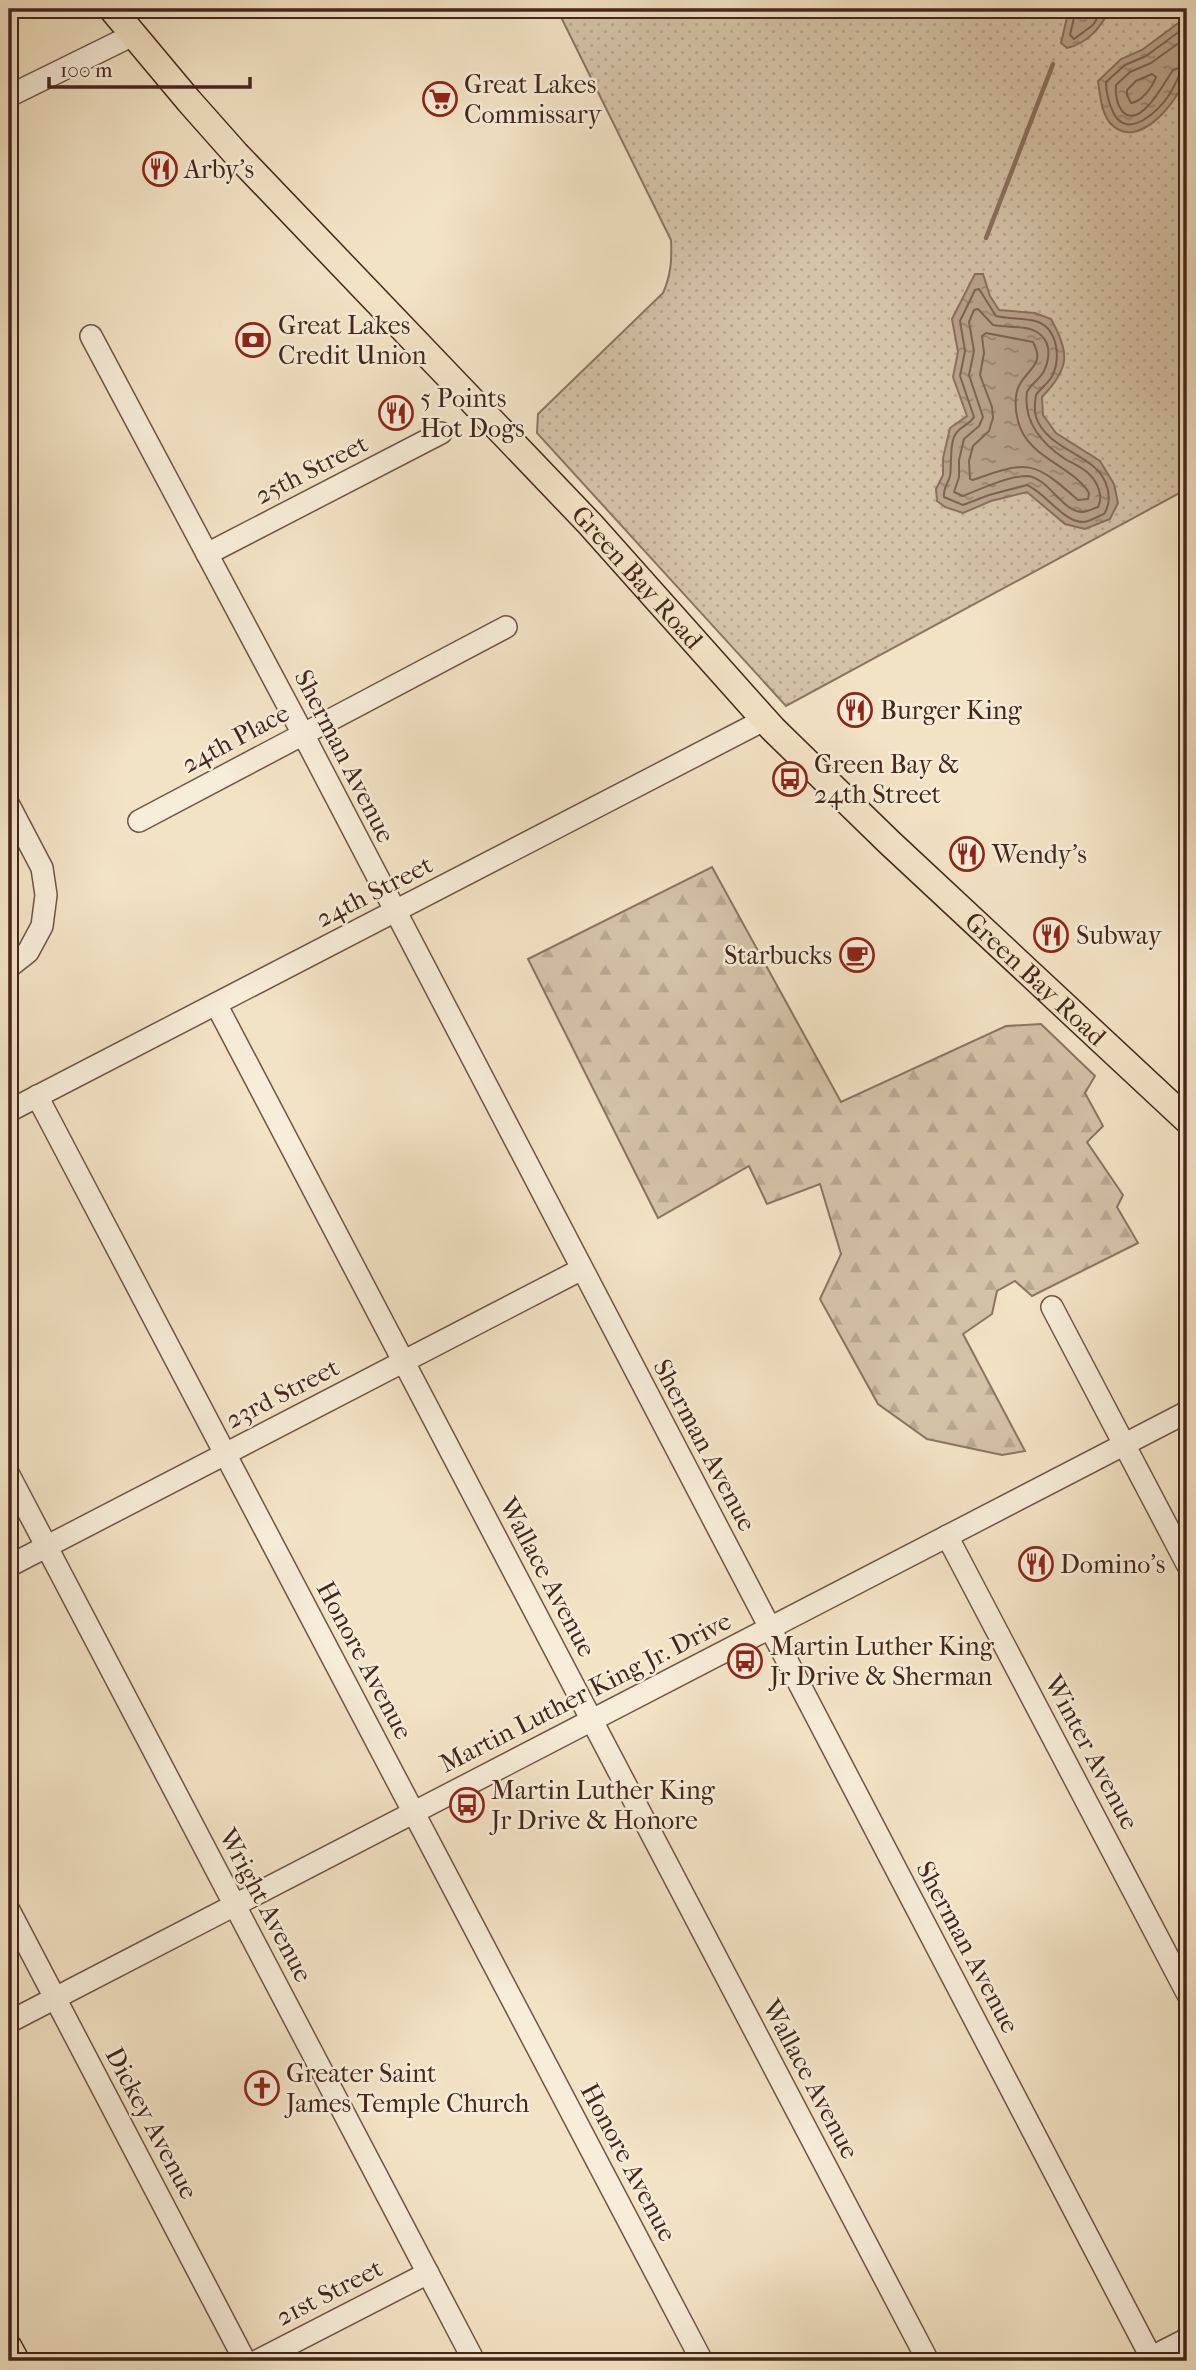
<svg xmlns="http://www.w3.org/2000/svg" width="1196" height="2370" viewBox="0 0 1196 2370" font-family="'IM FELL French Canon',serif">
<style>
.grass{fill:url(#grass-dots);stroke:#8c7462;stroke-width:2}
.forest{fill:url(#forest-firs);stroke:#8c7462;stroke-width:2}
.water{fill:url(#water-ripples);stroke:#8a715e;stroke-width:2}
.lines{fill:none;stroke-linecap:round;stroke-linejoin:round}
.shore{stroke:#7e6453;stroke-width:2}
.stream{stroke:#8a715e;stroke-width:4.5}
.minor-casing{stroke:#705546;stroke-width:24}
.major-casing{stroke:#44261b;stroke-width:29}
.minor{stroke:#f7edd9;stroke-width:21}
.major{stroke:#f3e3c5;stroke-width:26}
.labels{text-anchor:middle;stroke-width:5;stroke-linejoin:round;paint-order:stroke}
.poi-label{font-size:26px;fill:#44261b;stroke:#f7edd9;text-anchor:start}
.street-label{font-size:26px;fill:#44261b;stroke:#f7edd9}
</style>
<defs>
<pattern id="grass-dots" width="8" height="8" patternUnits="userSpaceOnUse" patternTransform="scale(1.75)"><rect width="8" height="8" fill="#d5c3a8"/><path d="M2 2h.1M6 6h.1" fill="none" stroke="#b8a790" stroke-width="1.8" stroke-linecap="round"/></pattern>
<pattern id="forest-firs" width="22" height="20" patternUnits="userSpaceOnUse" patternTransform="scale(1.75)"><rect width="22" height="20" fill="#d5c3a8"/><path d="M5 1l3.5 6h-7zM16 11l3.5 6h-7z" fill="#b8a790"/></pattern>
<pattern id="water-ripples" width="26" height="14" patternUnits="userSpaceOnUse" patternTransform="scale(1.75)"><rect width="26" height="14" fill="#b8a38b"/><path d="M2 4q2-2 4 0t4 0M15 11q2-2 4 0t4 0" fill="none" stroke="#978571"/></pattern>
</defs>
<rect width="100%" height="100%" fill="#f3e3c5"/>
<filter id="stains"><feTurbulence type="fractalNoise" baseFrequency=".00286" numOctaves="4"/><feColorMatrix values="0 0 0 0 .2 0 0 0 0 .09 0 0 0 0 .02 0 0 0 .5 -.17"/></filter>
<radialGradient id="worn" r=".72"><stop offset=".6" stop-color="#630" stop-opacity="0"/><stop offset="1" stop-color="#630" stop-opacity=".3"/></radialGradient>
<path class="grass" d="M557,9h630v480l-401,217 -249,-273 1,-19 125,-121c8,-18 9,-34 8,-53z"/>
<polygon class="forest" points="712,867 841,1102 1006,1026 1041,1024 1095,1076 1085,1093 1103,1126 1087,1142 1123,1195 1117,1207 1138,1243 1032,1296 1015,1281 997,1291 992,1314 963,1334 1025,1451 1002,1455 927,1439 878,1404 820,1299 841,1254 820,1184 767,1204 749,1166 658,1218 528,959"/>
<g class="water">
<path d="M1069,9h42c-11,18 -22,34 -44,39l-6,-5z"/>
<path d="M1187,23c0,16 4,40 -1,54 -9,25 -48,76 -76,46 -9,-11 -10,-29 -12,-42l23,-22 21,-9 35,-26z"/>
<path d="M975,274h8l7,22 9,14 36,3 16,6c19,34 19,49 -9,78l1,18 13,18 44,28 14,23 4,19 -8,16 -25,10 -20,-5 -38,-32 -36,9 -28,12 -18,-6 -8,-6 -1,-12 7,-14v-17l7,-30 17,-12 -14,-39 5,-25 -6,-33z"/>
</g>
<g class="lines">
<g class="shore">
<polyline points="1076,9 1070,35 1074,39 1093,25 1103,9"/>
<path d="M1187,30l-7,1 -34,25 -21,9 -19,17c0,11 3,22 8,32 14,26 45,-3 55,-19 4,-6 7,-13 10,-19l8,-2"/>
<path d="M1187,39l-4,1 -32,23 -21,9 -14,13c-1,9 1,20 7,27 18,18 43,-33 50,-42l14,-5"/>
<path d="M1152,74l4,3c-4,11 -15,25 -25,26l-4,-8v-5l9,-9z"/>
<path d="M979,289l17,27c13,3 27,2 39,5 23,6 27,39 16,57 -4,6 -11,11 -15,17 -1,6 -2,15 0,22 8,25 39,34 57,49 14,11 21,33 11,48 -6,2 -14,8 -21,8 -20,0 -37,-29 -56,-37l-38,10 -26,10 -19,-8c-1,-9 4,-13 6,-21 2,-12 -1,-35 7,-44 6,-7 12,-7 17,-15l-14,-41 5,-25 -5,-30 15,-31z"/>
<path d="M978,309l15,16c20,4 45,-3 54,19 3,8 1,19 -3,27 -4,8 -13,13 -17,21 -4,30 14,51 38,67 7,4 17,8 23,14 9,8 16,23 10,34 -4,1 -11,5 -15,5 -20,1 -35,-35 -56,-36 -18,0 -47,13 -64,20l-9,-4 5,-15v-17l5,-21 15,-13 4,-9 -14,-42 5,-24 -5,-29 5,-12z"/>
<path d="M986,333l47,9c12,22 -4,26 -13,42 -6,10 -5,26 -2,37 9,37 54,44 71,72l-1,6 -10,1c-43,-38 -49,-41 -105,-20l-3,-1 -1,-18 4,-15 16,-15 4,-13 -1,-11 -12,-32 4,-22 -2,-17z"/>
</g>
<polyline class="stream" points="986,238 1053,64"/>
<g class="minor-casing">
<g id="minor">
<polyline points="9,96 133,35"/>
<polyline points="91,336 303,734 1153,2361"/>
<polyline points="207,554 441,433"/>
<polyline points="9,805 42,868 46,895 42,926 28,952 9,967"/>
<polyline points="139,821 506,627"/>
<polyline points="216,1004 928,2361"/>
<polyline points="37,1096 702,2361"/>
<polyline points="9,1111 764,720"/>
<polyline points="1052,1307 1187,1564"/>
<polyline points="9,1475 474,2361"/>
<polyline points="947,1536 1187,1993"/>
<polyline points="9,1566 582,1269"/>
<polyline points="9,1910 245,2361"/>
<polyline points="9,2022 1187,1412"/>
<polyline points="257,2361 428,2273"/>
<polyline points="1144,2361 1187,2339"/>
</g>
</g>
<g class="major-casing">
<g id="major">
<path id="s1" d="M112,9l77,92 47,53 354,370 183,205 116,113 298,278"/>
<polyline points="9,2348 16,2361"/>
</g>
</g>
<use href="#minor" class="minor"/>
<use href="#major" class="major"/>
</g>
<defs>
<g id="supermarket-ring" transform="scale(1.75)"><circle r="9.5" fill="#f7edd9" stroke="#8f2418" stroke-width="1.5"/><path d="M-6-5.5h2.5l.6 2H6L4.5 2H-2.5L-4.4-4H-6ZM-1.5 3.2a1.3 1.3 0 1 0 .1 0ZM3 3.2a1.3 1.3 0 1 0 .1 0Z" fill="#8f2418"/></g>
<g id="restaurant-ring" transform="scale(1.75)"><circle r="9.5" fill="#f7edd9" stroke="#8f2418" stroke-width="1.5"/><path d="M-5-6h1v4h1v-4h1v4h1v-4h1v5L-1.5 .5V6h-2V.5L-5-1ZM5-6V6H3V1.5H1.5Q1.5-4 5-6Z" fill="#8f2418"/></g>
<g id="bank-ring" transform="scale(1.75)"><circle r="9.5" fill="#f7edd9" stroke="#8f2418" stroke-width="1.5"/><path d="M-6-4H6V4H-6ZM0-2.3a2.3 2.3 0 1 0 0 4.6a2.3 2.3 0 1 0 0-4.6Z" fill="#8f2418"/></g>
<g id="bus-ring" transform="scale(1.75)"><circle r="9.5" fill="#f7edd9" stroke="#8f2418" stroke-width="1.5"/><path d="M-5-6H5V4H4V6H2V4H-2V6H-4V4H-5ZM-3.5-4V0h7V-4ZM-3.5 1.2v1.5H-2V1.2ZM2 1.2v1.5H3.5V1.2Z" fill="#8f2418"/></g>
<g id="cafe-ring" transform="scale(1.75)"><circle r="9.5" fill="#f7edd9" stroke="#8f2418" stroke-width="1.5"/><path d="M-5.5-4.5H6V0H3Q3 3.5 0 3.5H-2.5Q-5.5 3.5-5.5 0ZM3-3.2v2h1.7v-2ZM-6 4.5H4V6H-6Z" fill="#8f2418"/></g>
<g id="church-ring" transform="scale(1.75)"><circle r="9.5" fill="#f7edd9" stroke="#8f2418" stroke-width="1.5"/><path d="M-1.2-6h2.4v3.5h3.3v2.4h-3.3V6h-2.4V-.1h-3.3v-2.4h3.3Z" fill="#8f2418"/></g>
</defs>
<g fill-rule="evenodd">
<use href="#supermarket-ring" x="440" y="99"/>
<use href="#restaurant-ring" x="160" y="169"/>
<use href="#bank-ring" x="253" y="340"/>
<use href="#restaurant-ring" x="396" y="413"/>
<use href="#restaurant-ring" x="855" y="710"/>
<use href="#bus-ring" x="790" y="779"/>
<use href="#restaurant-ring" x="967" y="854"/>
<use href="#restaurant-ring" x="1051" y="935"/>
<use href="#cafe-ring" x="857" y="955"/>
<use href="#restaurant-ring" x="1036" y="1564"/>
<use href="#bus-ring" x="745" y="1661"/>
<use href="#bus-ring" x="467" y="1805"/>
<use href="#church-ring" x="262" y="2088"/>
</g>
<g class="labels">
<g class="poi-label">
<text x="464" y="93">Great Lakes<tspan x="464" dy="30">Commissary</tspan></text>
<text x="184" y="178">Arby's</text>
<text x="278" y="334">Great Lakes<tspan x="278" dy="30">Credit Union</tspan></text>
<text x="420" y="407">5 Points<tspan x="420" dy="30">Hot Dogs</tspan></text>
<text x="880" y="719">Burger King</text>
<text x="814" y="773">Green Bay &amp;<tspan x="814" dy="30">24th Street</tspan></text>
<text x="992" y="863">Wendy's</text>
<text x="1076" y="944">Subway</text>
<text x="832" y="964" text-anchor="end">Starbucks</text>
<text x="1060" y="1573">Domino's</text>
<text x="770" y="1655">Martin Luther King<tspan x="770" dy="30">Jr Drive &amp; Sherman</tspan></text>
<text x="491" y="1799">Martin Luther King<tspan x="491" dy="30">Jr Drive &amp; Honore</tspan></text>
<text x="286" y="2082">Greater Saint<tspan x="286" dy="30">James Temple Church</tspan></text>
</g>
<g class="street-label">
<text transform="translate(311 469) rotate(-27)" y="9">25th Street</text>
<text dy="9" stroke="none"><textPath href="#s1" startOffset="774">Green Bay Road</textPath></text>
<text transform="translate(235 738) rotate(-28)" y="9">24th Place</text>
<text transform="translate(345 756) rotate(63)" y="9">Sherman Avenue</text>
<text transform="translate(374 891) rotate(-27)" y="9">24th Street</text>
<text dy="9" stroke="none"><textPath href="#s1" startOffset="1340">Green Bay Road</textPath></text>
<text transform="translate(282 1393) rotate(-27)" y="9">23rd Street</text>
<text transform="translate(705 1445) rotate(62)" y="9">Sherman Avenue</text>
<text transform="translate(548 1577) rotate(62)" y="9">Wallace Avenue</text>
<text transform="translate(365 1660) rotate(62)" y="9">Honore Avenue</text>
<text transform="translate(585 1692) rotate(-27)" y="9">Martin Luther King Jr. Drive</text>
<text transform="translate(1092 1752) rotate(62)" y="9">Winter Avenue</text>
<text transform="translate(266 1905) rotate(62)" y="9">Wright Avenue</text>
<text transform="translate(968 1947) rotate(62)" y="9">Sherman Avenue</text>
<text transform="translate(811 2079) rotate(62)" y="9">Wallace Avenue</text>
<text transform="translate(152 2123) rotate(62)" y="9">Dickey Avenue</text>
<text transform="translate(629 2162) rotate(62)" y="9">Honore Avenue</text>
<text transform="translate(329 2292) rotate(-27)" y="9">21st Street</text>
</g>
</g>
<rect width="1196" height="2370" fill="none" stroke="#f3e3c5" stroke-width="35"/>
<rect x="10" y="10" width="1175" height="2349" fill="none" stroke="#44261b" stroke-width="3.5"/>
<rect x="18" y="18" width="1161" height="2335" fill="none" stroke="#44261b" stroke-width="2"/>
<path d="M49 77v10h201v-10" fill="none" stroke="#44261b" stroke-width="3.5"/>
<text x="60" y="77" font-size="21" fill="#44261b" stroke="#f7edd9" stroke-width="5" paint-order="stroke">100 m</text>
<rect width="100%" height="100%" filter="url(#stains)"/>
<rect width="100%" height="100%" fill="url(#worn)"/>
</svg>
